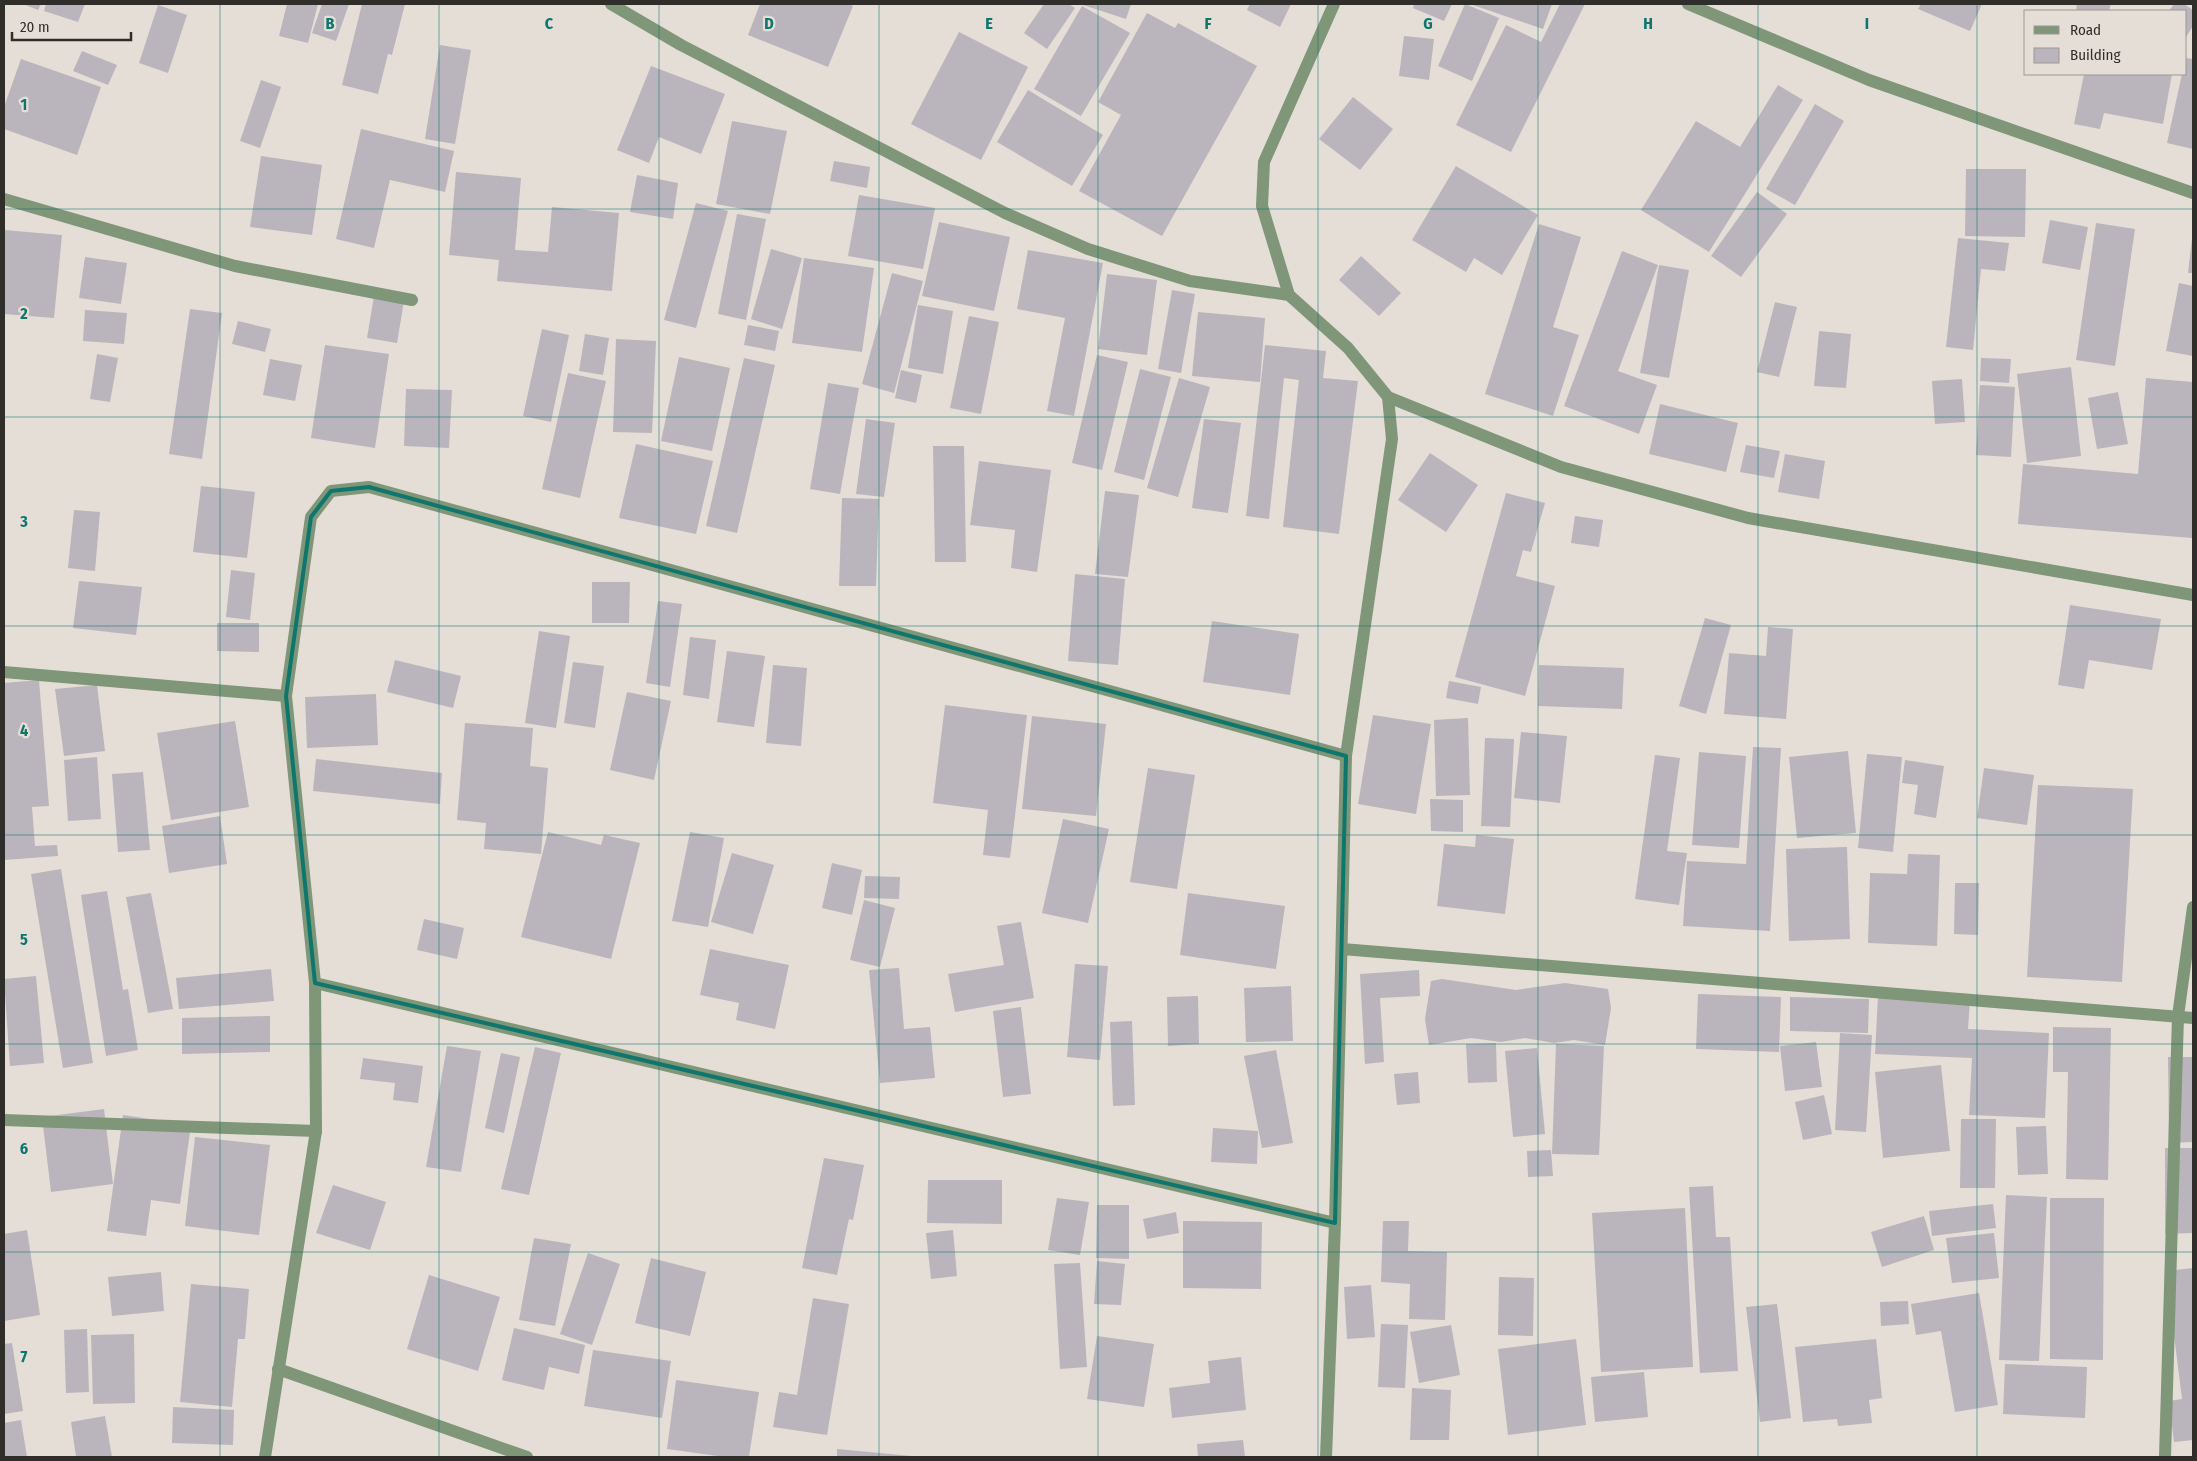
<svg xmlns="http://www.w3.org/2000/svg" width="2197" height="1461" viewBox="0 0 2197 1461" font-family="'Fira Sans Condensed',sans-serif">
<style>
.building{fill:#bab5bc}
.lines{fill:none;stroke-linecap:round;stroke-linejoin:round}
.minor{stroke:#7f9678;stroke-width:12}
.marked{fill:none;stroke:#0f766e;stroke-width:4;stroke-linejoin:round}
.grid{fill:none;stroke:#0f766e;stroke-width:1;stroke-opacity:0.55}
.grid-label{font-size:16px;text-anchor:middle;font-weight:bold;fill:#0f766e;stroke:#e4ded7;stroke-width:4.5;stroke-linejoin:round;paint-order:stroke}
</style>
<rect width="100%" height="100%" fill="#e4ded7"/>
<g class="building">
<polygon points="23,4 41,4 38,10"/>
<polygon points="46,4 85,4 78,22 44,11"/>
<polygon points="287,4 318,4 308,43 279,36"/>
<polygon points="322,4 349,4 336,41 312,33"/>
<polygon points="362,4 405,4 392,55 388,54 378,94 342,85"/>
<polygon points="760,4 848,4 853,6 828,67 748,35"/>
<polygon points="1044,4 1069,4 1075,8 1047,49 1024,33"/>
<polygon points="1080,4 1131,4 1126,19"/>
<polygon points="1250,4 1291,4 1280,27 1247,10"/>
<polygon points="1414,4 1452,4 1444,21 1413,8"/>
<polygon points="1465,4 1499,18 1472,81 1438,66"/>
<polygon points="1470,4 1552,4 1543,29"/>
<polygon points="1560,4 1585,4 1511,152 1456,125 1506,25 1541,42"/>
<polygon points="1921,4 1982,4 1970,31 1918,9"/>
<polygon points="2077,4 2111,4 2109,11 2076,11"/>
<polygon points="2174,4 2184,4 2193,10 2193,26 2186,37 2186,11 2169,11"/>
<polygon points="158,5 187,15 168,73 139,63"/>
<polygon points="1082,6 1130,33 1081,116 1034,89"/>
<polygon points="1147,13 1175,28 1178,23 1257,66 1162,236 1079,191 1121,115 1098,102"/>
<polygon points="959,32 1028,67 981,160 911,124"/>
<polygon points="1404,36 1434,39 1429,80 1399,76"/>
<polygon points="440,45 471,50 455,144 425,139"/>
<polygon points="82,51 117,65 108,85 73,71"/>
<polygon points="2186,58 2193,59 2193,149 2167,143 2182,74 2186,74"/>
<polygon points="21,59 101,87 77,155 4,129 4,107"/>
<polygon points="651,66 725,94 701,154 659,137 649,163 617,150"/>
<polygon points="2084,74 2172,74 2163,124 2104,113 2100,129 2074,124"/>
<polygon points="261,80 281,87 260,148 240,141"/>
<polygon points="1778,85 1803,100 1709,252 1641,210 1696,121 1740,147"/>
<polygon points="1028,90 1103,135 1072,186 997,142"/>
<polygon points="1353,97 1393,129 1360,170 1319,139"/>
<polygon points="1815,104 1844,121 1795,205 1766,189"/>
<polygon points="732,121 787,131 770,214 716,204"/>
<polygon points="361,129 454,151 445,192 390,180 374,248 336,239"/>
<polygon points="261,156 322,165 312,235 250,227"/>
<polygon points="834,161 870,167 867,188 830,181"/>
<polygon points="1456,166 1538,215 1502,275 1474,258 1466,272 1412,240"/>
<polygon points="1966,169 2026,169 2025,237 1965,236"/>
<polygon points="456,172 521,178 515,250 548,252 552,207 619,213 612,291 497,281 499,260 449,255"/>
<polygon points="637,175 678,183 673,219 630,212"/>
<polygon points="1757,192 1787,214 1741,277 1711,256"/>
<polygon points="859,195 935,208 923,269 848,256"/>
<polygon points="696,203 728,211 696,328 664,320"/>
<polygon points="737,214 766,219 746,320 718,314"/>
<polygon points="2050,220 2088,227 2080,270 2042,263"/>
<polygon points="939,222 1010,237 994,311 922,296"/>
<polygon points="2096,223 2135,229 2115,366 2076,360"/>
<polygon points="1539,224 1581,237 1553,327 1579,335 1553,416 1485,394"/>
<polygon points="4,230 62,235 54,318 4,314"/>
<polygon points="1958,238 2009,243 2005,271 1981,269 1973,350 1946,347"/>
<polygon points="2192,238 2193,238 2193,273 2188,273"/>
<polygon points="771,249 802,258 782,329 751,319"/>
<polygon points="1028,250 1103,263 1074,416 1047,411 1065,318 1017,309"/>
<polygon points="1622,251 1658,265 1618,371 1657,385 1639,434 1564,406"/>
<polygon points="1361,256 1401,293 1379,316 1339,280"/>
<polygon points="85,257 127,263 121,304 79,298"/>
<polygon points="804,258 874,268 862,352 792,343"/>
<polygon points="1659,265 1689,270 1669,378 1640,373"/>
<polygon points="892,273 923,281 894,393 862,384"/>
<polygon points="1107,274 1157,280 1147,355 1098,349"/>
<polygon points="2179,283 2193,286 2193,356 2166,351"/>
<polygon points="1172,290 1195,294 1181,373 1158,369"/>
<polygon points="374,296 404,301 397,343 367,338"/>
<polygon points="1775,302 1797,307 1779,377 1757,372"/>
<polygon points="918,305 953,311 943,374 908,368"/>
<polygon points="190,309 222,313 202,459 169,454"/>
<polygon points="85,310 127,313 124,344 83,341"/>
<polygon points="1198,312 1265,318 1260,382 1192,376"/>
<polygon points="969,316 999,322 981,414 950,408"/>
<polygon points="238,321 271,329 265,352 232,344"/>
<polygon points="748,325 779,331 775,351 744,345"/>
<polygon points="542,329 569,335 551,422 523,416"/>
<polygon points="1819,331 1851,334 1846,388 1814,386"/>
<polygon points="585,334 609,338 603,375 579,371"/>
<polygon points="616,339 656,341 652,433 613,432"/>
<polygon points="325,345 389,354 375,448 311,438"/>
<polygon points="1265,345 1326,351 1323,378 1358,381 1339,534 1283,527 1299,380 1284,378 1269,519 1246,516"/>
<polygon points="97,354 118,358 110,402 90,399"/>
<polygon points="1097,355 1128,362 1102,470 1072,463"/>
<polygon points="679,357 730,368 712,451 661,441"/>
<polygon points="744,358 775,365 737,533 706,526"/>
<polygon points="1981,358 2011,359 2009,383 1980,381"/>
<polygon points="270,359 302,365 295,401 263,395"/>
<polygon points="2071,367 2081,456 2027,463 2017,374"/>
<polygon points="1140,369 1171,377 1144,480 1114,472"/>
<polygon points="901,370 922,375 916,403 895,398"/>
<polygon points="568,373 606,381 580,498 542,489"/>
<polygon points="1179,378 1210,387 1178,497 1147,488"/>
<polygon points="2146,378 2193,382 2192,538 2018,524 2023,464 2138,474"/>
<polygon points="1962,379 1965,422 1935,424 1932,381"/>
<polygon points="828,383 859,388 840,494 810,489"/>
<polygon points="1980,385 2015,387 2011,457 1976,455"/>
<polygon points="406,389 452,390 449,448 404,446"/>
<polygon points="2118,392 2128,444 2097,449 2088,398"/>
<polygon points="1660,404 1738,423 1726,472 1649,454"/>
<polygon points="866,419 895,423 884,497 856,494"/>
<polygon points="1204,419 1241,423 1228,513 1192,508"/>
<polygon points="636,444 713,461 696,534 619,518"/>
<polygon points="1746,445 1780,451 1774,478 1740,472"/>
<polygon points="933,446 964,446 966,562 935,562"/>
<polygon points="1430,453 1478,485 1446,532 1398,500"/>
<polygon points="1785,454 1825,461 1819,499 1778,492"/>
<polygon points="979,461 1051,470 1037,572 1011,568 1015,530 970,525"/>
<polygon points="201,486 255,492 247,558 193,552"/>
<polygon points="1105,491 1139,495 1128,577 1095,574"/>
<polygon points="1506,493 1545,503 1531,552 1523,550 1516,576 1555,586 1525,696 1455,677"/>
<polygon points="842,498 879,499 876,586 839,586"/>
<polygon points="74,510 100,512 95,571 68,568"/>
<polygon points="1575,516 1603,520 1599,547 1571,543"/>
<polygon points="231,570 255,573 250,620 226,617"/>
<polygon points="1075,574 1125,579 1118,665 1068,661"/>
<polygon points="79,581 142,587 136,635 73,628"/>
<polygon points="592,582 630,582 629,623 592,623"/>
<polygon points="658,601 682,604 670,687 646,683"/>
<polygon points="2070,605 2161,619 2152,670 2089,660 2084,689 2058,685"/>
<polygon points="1705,618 1731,625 1706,714 1679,706"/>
<polygon points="1212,621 1299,634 1290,695 1203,682"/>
<polygon points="217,623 259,623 259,652 217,651"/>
<polygon points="1768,627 1793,629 1786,719 1724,714 1729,653 1766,656"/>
<polygon points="539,631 570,636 556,728 525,723"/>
<polygon points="690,637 716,640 709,699 683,695"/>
<polygon points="727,651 765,656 754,727 717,722"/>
<polygon points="395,660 461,676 453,708 387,692"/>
<polygon points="573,662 604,666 595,728 564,723"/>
<polygon points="773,665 807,668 801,746 766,743"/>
<polygon points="1539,665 1624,668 1622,709 1538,706"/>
<polygon points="39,680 49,806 32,807 35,846 57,845 58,856 4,860 4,683"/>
<polygon points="1449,681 1481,687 1478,704 1446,698"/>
<polygon points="97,685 105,751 64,756 55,689"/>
<polygon points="627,692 671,701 654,780 610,770"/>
<polygon points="376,694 378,745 307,748 305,697"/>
<polygon points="945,705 1027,715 1010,858 983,855 988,810 933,803"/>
<polygon points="1373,715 1431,724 1416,814 1358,804"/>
<polygon points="1032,716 1106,724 1096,816 1022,809"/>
<polygon points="1468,718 1470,795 1436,796 1434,720"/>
<polygon points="235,721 249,807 171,820 157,733"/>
<polygon points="465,723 533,728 530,766 548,768 541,854 484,849 486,823 457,820"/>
<polygon points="1521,732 1567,736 1560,803 1514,798"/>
<polygon points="1485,738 1514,739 1510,827 1481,826"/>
<polygon points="1753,747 1781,748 1770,931 1683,926 1687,861 1746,864"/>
<polygon points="1848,751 1856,833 1797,838 1789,757"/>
<polygon points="1699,752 1746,756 1739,848 1692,845"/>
<polygon points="1867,754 1902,757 1893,852 1858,848"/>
<polygon points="1655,755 1680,758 1667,851 1687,853 1679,905 1635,899"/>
<polygon points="97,757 101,819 68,821 64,760"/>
<polygon points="316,759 442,773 440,804 313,791"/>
<polygon points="1905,760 1944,766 1936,818 1914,814 1918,785 1902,783"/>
<polygon points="1148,768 1195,775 1177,889 1130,882"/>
<polygon points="1984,768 2034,775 2027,825 1977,818"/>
<polygon points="143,772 150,850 118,852 112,774"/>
<polygon points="2038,785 2133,789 2122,982 2027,977"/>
<polygon points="1430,799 1463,800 1463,832 1431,831"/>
<polygon points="220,816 227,864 169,873 162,826"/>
<polygon points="1063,819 1109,829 1088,923 1042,913"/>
<polygon points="548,832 601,845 604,835 640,843 611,959 521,937"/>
<polygon points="690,832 724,838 708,927 672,921"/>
<polygon points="1476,835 1514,839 1505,914 1437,906 1444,844 1475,847"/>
<polygon points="1847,847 1850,939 1789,941 1786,849"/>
<polygon points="732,853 774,865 753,934 711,922"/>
<polygon points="1908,854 1940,855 1937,946 1868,943 1870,873 1907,874"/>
<polygon points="832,863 862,870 852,915 822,908"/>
<polygon points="61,869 93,1063 63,1068 31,874"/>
<polygon points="865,876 900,877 899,899 864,898"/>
<polygon points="1955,883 1979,883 1978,935 1954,934"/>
<polygon points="107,891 123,990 128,989 138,1050 106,1056 81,895"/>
<polygon points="151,893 173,1009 148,1013 126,897"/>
<polygon points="1188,893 1285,906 1276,969 1180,955"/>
<polygon points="864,900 895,908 880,967 850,960"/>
<polygon points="424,919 464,928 457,959 417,950"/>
<polygon points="1021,922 1034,998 955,1012 948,974 1004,965 997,926"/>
<polygon points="710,949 789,965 775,1029 736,1020 739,1003 700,995"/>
<polygon points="1075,964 1108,966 1100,1060 1067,1057"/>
<polygon points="899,968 904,1029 930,1027 935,1078 880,1083 869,970"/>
<polygon points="271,969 274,1001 179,1009 176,978"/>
<polygon points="1419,970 1420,996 1380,998 1384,1062 1365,1064 1360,974"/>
<polygon points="36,976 44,1063 10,1066 4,979"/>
<polygon points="1442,979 1516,990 1565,983 1608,989 1611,1008 1605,1045 1574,1040 1554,1043 1525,1038 1501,1042 1471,1038 1429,1045 1425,1019 1431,981"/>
<polygon points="1291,986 1293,1041 1246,1042 1244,988"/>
<polygon points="1698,994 1781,997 1779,1052 1696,1049"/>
<polygon points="1198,996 1199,1044 1168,1046 1167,997"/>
<polygon points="1878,996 1970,1000 1968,1029 2049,1033 2045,1118 1969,1115 1972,1058 1875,1054"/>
<polygon points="1790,997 1869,999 1868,1033 1790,1031"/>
<polygon points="1021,1007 1031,1094 1003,1097 993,1011"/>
<polygon points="270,1016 270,1052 182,1054 182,1018"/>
<polygon points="1132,1021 1135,1105 1113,1106 1110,1022"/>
<polygon points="2053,1027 2111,1028 2108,1180 2066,1179 2068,1072 2053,1072"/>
<polygon points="1840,1033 1872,1035 1866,1132 1835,1130"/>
<polygon points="1816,1042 1822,1087 1785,1091 1780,1046"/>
<polygon points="1496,1043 1497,1082 1468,1083 1466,1044"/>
<polygon points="1556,1044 1604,1046 1599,1155 1552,1154"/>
<polygon points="447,1046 481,1051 461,1172 426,1167"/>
<polygon points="535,1047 561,1053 529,1195 501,1189"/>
<polygon points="1537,1048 1545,1134 1513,1137 1505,1051"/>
<polygon points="1276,1050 1293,1143 1262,1148 1244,1056"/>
<polygon points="501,1053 520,1057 504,1133 485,1128"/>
<polygon points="2168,1057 2193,1057 2193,1142 2169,1143"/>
<polygon points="363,1058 423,1066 418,1103 393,1100 395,1083 360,1079"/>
<polygon points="1941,1065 1950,1151 1883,1158 1875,1072"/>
<polygon points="1418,1072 1420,1103 1397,1105 1394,1074"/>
<polygon points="1824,1095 1832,1134 1803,1140 1795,1102"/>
<polygon points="104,1109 113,1184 51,1192 42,1117"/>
<polygon points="123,1115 191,1125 180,1204 151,1200 146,1236 107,1231"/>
<polygon points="1961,1119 1996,1119 1995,1188 1960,1188"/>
<polygon points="2046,1126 2048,1174 2018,1175 2016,1127"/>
<polygon points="1213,1128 1258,1131 1257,1164 1211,1162"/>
<polygon points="195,1137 270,1145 259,1235 185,1226"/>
<polygon points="2165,1148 2193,1148 2193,1233 2165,1234"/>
<polygon points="1551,1150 1553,1176 1528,1177 1527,1151"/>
<polygon points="824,1158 864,1165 853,1220 849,1219 837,1275 802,1268"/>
<polygon points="928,1180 1002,1180 1002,1224 927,1223"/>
<polygon points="333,1185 386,1202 370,1250 316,1233"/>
<polygon points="1713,1186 1716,1237 1730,1237 1738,1371 1700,1373 1689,1187"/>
<polygon points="2006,1195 2047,1197 2039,1361 1999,1360"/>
<polygon points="1057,1198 1089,1202 1080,1255 1048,1250"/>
<polygon points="2050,1198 2104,1198 2103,1360 2050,1359"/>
<polygon points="1993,1204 1996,1228 1932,1236 1929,1211"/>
<polygon points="1097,1205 1129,1205 1129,1259 1096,1258"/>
<polygon points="1685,1208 1693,1367 1601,1372 1592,1213"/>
<polygon points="1176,1212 1179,1233 1147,1239 1143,1219"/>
<polygon points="1924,1216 1934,1250 1882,1267 1871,1232"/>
<polygon points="1183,1221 1262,1222 1261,1289 1183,1288"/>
<polygon points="1383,1221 1409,1221 1408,1251 1447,1252 1445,1320 1409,1319 1410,1284 1381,1282"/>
<polygon points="27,1230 40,1315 4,1321 4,1234"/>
<polygon points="953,1230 957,1276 931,1279 926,1233"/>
<polygon points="1994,1233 1999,1278 1952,1283 1946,1238"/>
<polygon points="534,1238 571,1244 555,1326 519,1320"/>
<polygon points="588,1253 620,1264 592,1345 560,1334"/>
<polygon points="651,1258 706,1272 690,1336 635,1323"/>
<polygon points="1097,1261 1125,1264 1121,1305 1094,1304"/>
<polygon points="1080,1263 1087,1367 1060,1369 1054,1264"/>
<polygon points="2193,1268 2193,1440 2174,1442 2169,1401 2182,1399 2166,1271"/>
<polygon points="161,1272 164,1311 112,1316 108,1277"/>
<polygon points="429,1275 500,1297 478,1371 407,1349"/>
<polygon points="1499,1277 1534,1278 1533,1336 1498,1335"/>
<polygon points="191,1284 249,1289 245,1339 238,1339 232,1407 180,1402"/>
<polygon points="1371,1285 1375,1337 1347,1339 1344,1287"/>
<polygon points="1979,1293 1998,1405 1955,1412 1941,1331 1916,1335 1911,1304"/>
<polygon points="813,1298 849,1304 827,1435 773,1427 779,1392 797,1395"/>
<polygon points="1908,1301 1909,1324 1881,1326 1880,1302"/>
<polygon points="1777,1304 1791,1418 1760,1422 1746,1307"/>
<polygon points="1381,1324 1408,1325 1405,1388 1378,1387"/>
<polygon points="1451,1325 1460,1375 1419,1383 1410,1332"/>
<polygon points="514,1328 585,1345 579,1374 549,1367 544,1390 502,1380"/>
<polygon points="87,1329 89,1392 66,1393 64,1330"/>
<polygon points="134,1334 135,1403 93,1404 91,1335"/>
<polygon points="1097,1336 1154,1344 1144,1407 1087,1399"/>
<polygon points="1576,1339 1586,1425 1508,1435 1498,1349"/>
<polygon points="1876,1339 1882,1398 1869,1400 1872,1423 1838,1426 1837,1419 1803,1422 1795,1347"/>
<polygon points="12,1343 23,1411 4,1414 4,1344"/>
<polygon points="593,1350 671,1361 662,1418 584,1406"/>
<polygon points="1241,1357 1246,1410 1172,1418 1169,1388 1210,1383 1208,1361"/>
<polygon points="2005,1364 2087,1367 2085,1418 2003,1414"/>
<polygon points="1644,1372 1648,1417 1595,1422 1591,1377"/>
<polygon points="676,1380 759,1392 749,1457 725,1457 667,1449"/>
<polygon points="1412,1388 1451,1390 1449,1440 1410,1440"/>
<polygon points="173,1407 234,1410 233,1445 172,1443"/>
<polygon points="105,1416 112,1457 76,1457 71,1422"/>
<polygon points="21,1420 27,1457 4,1457 4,1423"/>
<polygon points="1243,1440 1245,1457 1198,1457 1197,1444"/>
<polygon points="837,1449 912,1456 912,1457 837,1457"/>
</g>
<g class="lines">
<g class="minor">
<polyline points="611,4 681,45 1005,213 1088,249 1190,281 1289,295"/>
<polyline points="1688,4 1869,80 2193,193"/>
<polyline points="4,199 235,266 412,300"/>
<polyline points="1388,397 1561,467 1748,518 2193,595"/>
<polyline points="4,672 286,696"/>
<polyline points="1342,949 2193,1018"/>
<polyline points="315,983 1335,1223"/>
<polyline points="4,1120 316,1131"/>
<polyline points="278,1369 527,1457"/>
<polyline points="265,1457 316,1131 315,983 286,696 311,517 331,491 369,487 1346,756"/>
<polyline points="1326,1457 1335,1223 1346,756 1392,439 1388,397 1348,348 1289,295 1262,206 1264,162 1334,4"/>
<polyline points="2165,1457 2178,1016 2193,907"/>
</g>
</g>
<path class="marked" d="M369,487l977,269 -11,467 -1020,-240 -29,-287 25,-179 20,-26z"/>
<path class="grid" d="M220,4v1453M439,4v1453M659,4v1453M879,4v1453M1098,4v1453M1318,4v1453M1538,4v1453M1758,4v1453M1977,4v1453M4,209h2189M4,417h2189M4,626h2189M4,835h2189M4,1044h2189M4,1252h2189"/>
<g class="grid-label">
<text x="330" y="29">B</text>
<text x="549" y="29">C</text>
<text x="769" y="29">D</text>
<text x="989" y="29">E</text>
<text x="1208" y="29">F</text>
<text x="1428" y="29">G</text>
<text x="1648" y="29">H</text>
<text x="1867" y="29">I</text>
<text x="24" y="110">1</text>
<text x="24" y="319">2</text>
<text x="24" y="527">3</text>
<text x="24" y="736">4</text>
<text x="24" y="945">5</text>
<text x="24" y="1154">6</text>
<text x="24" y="1362">7</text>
</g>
<rect width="2197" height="1461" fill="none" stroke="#302e2b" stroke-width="10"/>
<rect x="2024" y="10" width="162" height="65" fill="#e4ded7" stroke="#9c9892"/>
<rect x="2034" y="26" width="25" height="8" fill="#7f9678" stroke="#9c9892"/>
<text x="2070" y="35" font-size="15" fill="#302e2b">Road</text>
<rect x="2034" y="48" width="25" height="15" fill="#bab5bc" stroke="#9c9892"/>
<text x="2070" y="60" font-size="15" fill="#302e2b">Building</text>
<path d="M12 32v8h119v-8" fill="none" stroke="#302e2b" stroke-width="2.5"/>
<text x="20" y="32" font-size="15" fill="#302e2b" stroke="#e4ded7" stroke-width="4" paint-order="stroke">20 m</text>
</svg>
